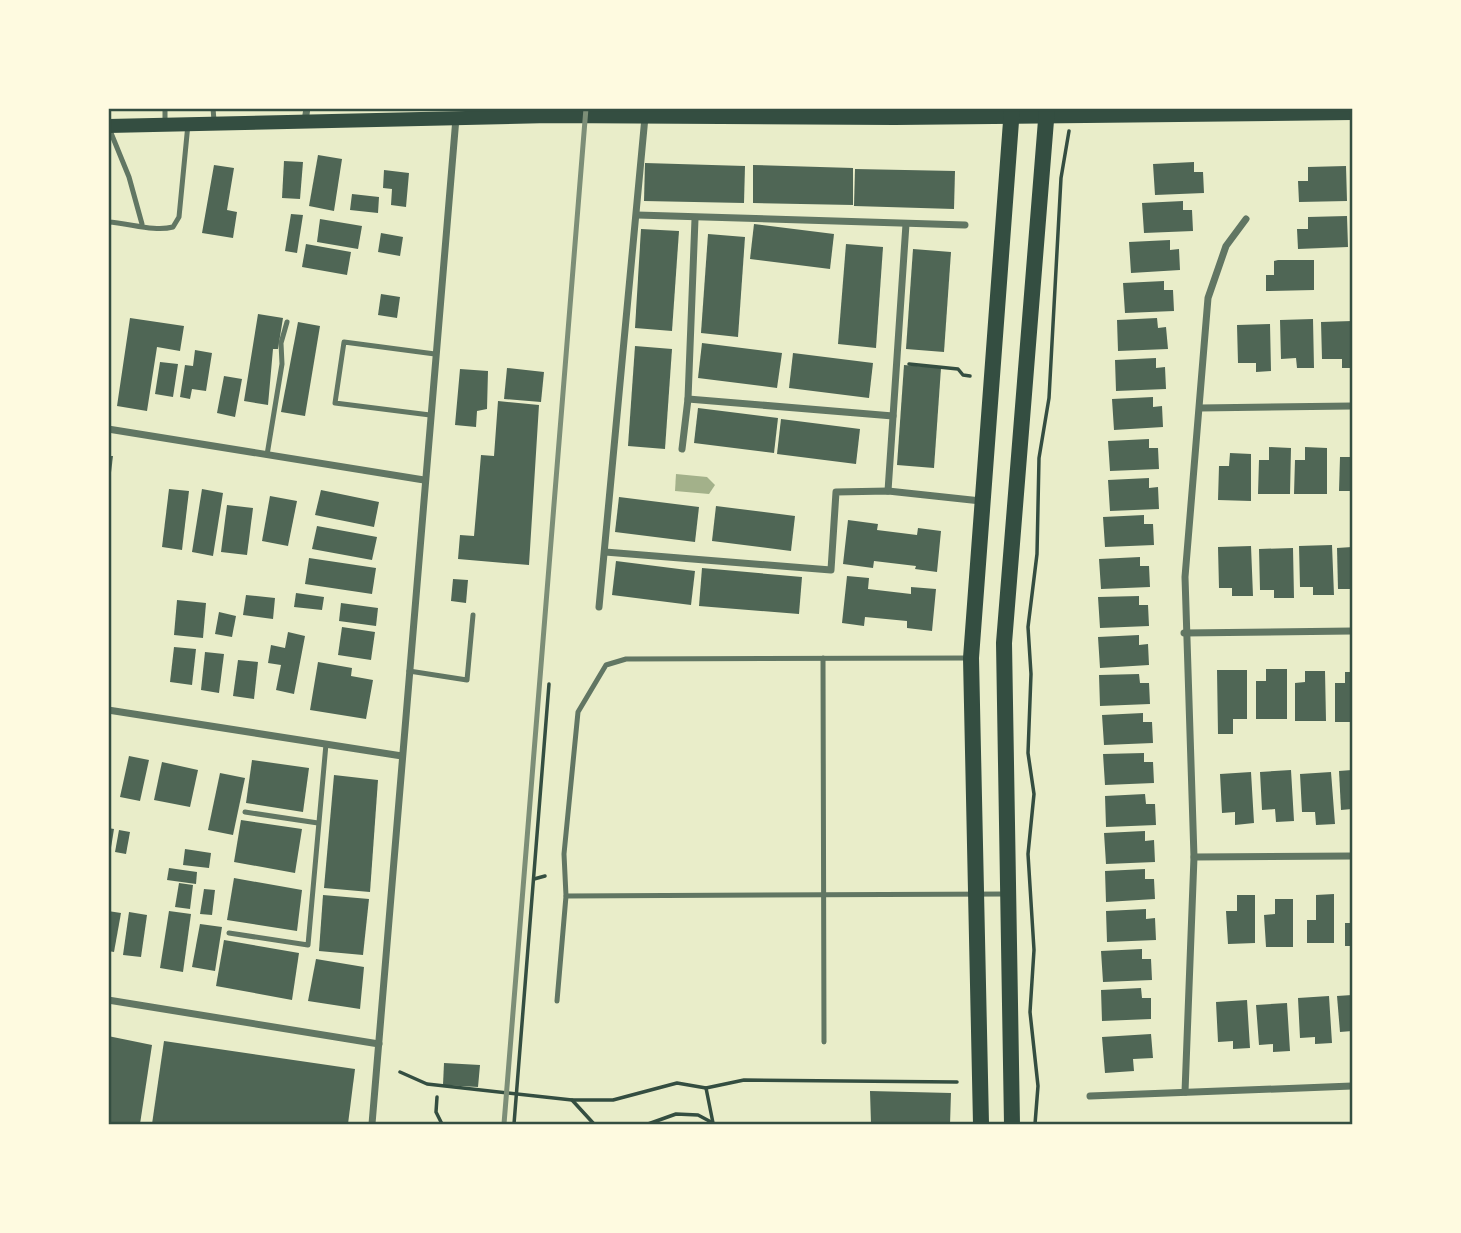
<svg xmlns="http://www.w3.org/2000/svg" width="1461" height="1233" viewBox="0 0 1461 1233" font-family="Poppins,sans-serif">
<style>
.water{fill:#a3b18a}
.building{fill:#4f6655}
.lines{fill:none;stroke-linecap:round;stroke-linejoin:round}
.path{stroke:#344e41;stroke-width:3.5}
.service{stroke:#617663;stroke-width:5}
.minor{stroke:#617663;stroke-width:7}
.secondary{stroke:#344e41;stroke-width:14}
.primary{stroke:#344e41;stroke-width:16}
.rail{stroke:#7c8e77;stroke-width:5}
.neatline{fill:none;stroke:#344e41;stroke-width:2.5}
</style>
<rect width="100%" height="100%" fill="#e9edc9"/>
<polygon class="water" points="676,474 707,477 715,485 709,494 675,491"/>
<g class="building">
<polygon points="318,155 342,159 334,211 309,206"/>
<polygon points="284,161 303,162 300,199 282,198"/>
<polygon points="1194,162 1194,172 1203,172 1204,193 1155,195 1153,164"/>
<polygon points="645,163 745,166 744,203 644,201"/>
<polygon points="214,165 234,168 227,210 237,212 233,238 202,233"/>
<polygon points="753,165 853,168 853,205 753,203"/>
<polygon points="1346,166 1347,201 1299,202 1298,181 1308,181 1308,167"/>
<polygon points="855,169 955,171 954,209 854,206"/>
<polygon points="384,170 409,173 406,207 391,205 392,189 383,188"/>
<polygon points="352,194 379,197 378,213 350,210"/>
<polygon points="1183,201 1183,210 1192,210 1193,231 1144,233 1142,203"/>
<polygon points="291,214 303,215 297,253 285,251"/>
<polygon points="1347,216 1348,247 1298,249 1297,229 1308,229 1308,217"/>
<polygon points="320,219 362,226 358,249 317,242"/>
<polygon points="754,224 834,234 830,269 750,259"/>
<polygon points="641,229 679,231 672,331 635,328"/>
<polygon points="381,233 403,237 400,256 378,252"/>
<polygon points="708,234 745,237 738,337 701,333"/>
<polygon points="1170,240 1170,250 1179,249 1180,270 1131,273 1129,242"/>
<polygon points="306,244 351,252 347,275 302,267"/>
<polygon points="846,244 883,247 876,348 838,344"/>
<polygon points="913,249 951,252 944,352 906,349"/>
<polygon points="1278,260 1314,260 1314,290 1266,291 1266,275 1274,275 1274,261"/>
<polygon points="1164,281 1164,290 1173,290 1174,311 1125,313 1123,283"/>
<polygon points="381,294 400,297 397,318 378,315"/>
<polygon points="258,314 283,318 278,349 273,349 268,405 244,401"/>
<polygon points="130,318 184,326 180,351 157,347 147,411 117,406"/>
<polygon points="1157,318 1158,328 1166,327 1168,349 1118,351 1117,320"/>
<polygon points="1313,319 1314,368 1297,368 1296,358 1281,359 1280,320"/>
<polygon points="1352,321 1352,368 1342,368 1342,359 1322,359 1321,322"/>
<polygon points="298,322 320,326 305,416 281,412"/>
<polygon points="1270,324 1271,371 1256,372 1256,363 1238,363 1237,325"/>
<polygon points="702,343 782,353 777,388 698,378"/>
<polygon points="635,346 672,349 665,449 628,446"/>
<polygon points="195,350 212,353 206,391 192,389 190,399 180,397 185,365 193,366"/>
<polygon points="793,353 873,363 869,398 789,388"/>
<polygon points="1156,358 1156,368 1165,367 1166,389 1116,391 1115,360"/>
<polygon points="160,362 178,364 173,397 155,394"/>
<polygon points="904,365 941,368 934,468 897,465"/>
<polygon points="507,368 544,372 541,402 504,399"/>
<polygon points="460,369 488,371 487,409 477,411 476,427 455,425"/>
<polygon points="224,376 242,379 235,417 217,413"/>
<polygon points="1153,397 1153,407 1162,406 1163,427 1114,430 1112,399"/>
<polygon points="498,401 539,405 529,565 458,559 460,535 474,536 481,455 494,456"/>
<polygon points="698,408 778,418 774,453 694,443"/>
<polygon points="781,419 860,429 856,464 777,454"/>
<polygon points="1149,439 1149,448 1158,448 1159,469 1110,471 1108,441"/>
<polygon points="1269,447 1291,448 1290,494 1258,494 1259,460 1269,460"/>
<polygon points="1305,447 1327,448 1327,494 1294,494 1295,460 1305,460"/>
<polygon points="1230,453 1251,454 1251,501 1218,500 1219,466 1229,466"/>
<polygon points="108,456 113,456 110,481 108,481"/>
<polygon points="1340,457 1352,457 1352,491 1339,491"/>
<polygon points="1149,478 1149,488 1158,487 1159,509 1110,511 1108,480"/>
<polygon points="169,489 189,491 182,550 162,547"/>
<polygon points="202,489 223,493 213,556 192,552"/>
<polygon points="321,490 379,502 374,527 315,515"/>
<polygon points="270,496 297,501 288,546 262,541"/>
<polygon points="619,497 699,507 695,542 615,532"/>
<polygon points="227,505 253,508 247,555 221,552"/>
<polygon points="716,506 795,516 791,551 712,541"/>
<polygon points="1144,515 1144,524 1153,524 1154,545 1105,547 1103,517"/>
<polygon points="848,520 878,524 877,530 917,535 918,528 941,531 937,572 915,569 916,566 874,561 873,568 843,564"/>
<polygon points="317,526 377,537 372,560 312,549"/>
<polygon points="1332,545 1334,595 1313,595 1313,587 1300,587 1299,546"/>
<polygon points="1251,546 1253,596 1232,596 1232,588 1219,588 1218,547"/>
<polygon points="1352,547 1352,589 1338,589 1337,548"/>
<polygon points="1293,548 1294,598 1274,598 1274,590 1260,590 1259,549"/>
<polygon points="1140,557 1140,566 1149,566 1150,587 1101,589 1099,559"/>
<polygon points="309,558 376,568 372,594 305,584"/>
<polygon points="616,561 695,571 691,605 612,595"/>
<polygon points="702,568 802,577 799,614 699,606"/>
<polygon points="847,576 869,578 868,589 911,594 911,587 936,589 932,631 907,628 907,621 865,617 864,626 842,623"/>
<polygon points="453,579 468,580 466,603 451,601"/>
<polygon points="296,593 324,597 322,610 294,607"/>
<polygon points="246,595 275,598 273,619 243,615"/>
<polygon points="1139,596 1139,605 1148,605 1149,626 1100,628 1098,597"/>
<polygon points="177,600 206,603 203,638 174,635"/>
<polygon points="341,603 378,608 376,626 339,621"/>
<polygon points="219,612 236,616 232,637 215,634"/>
<polygon points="342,627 375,632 371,660 338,655"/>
<polygon points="288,632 305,636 294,694 276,690 281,665 268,663 271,645 285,648"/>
<polygon points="1139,635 1139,645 1148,644 1149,665 1100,668 1098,637"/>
<polygon points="174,647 196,649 192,685 170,682"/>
<polygon points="205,652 224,654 219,693 201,690"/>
<polygon points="238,660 258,662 254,699 233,696"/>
<polygon points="318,662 352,668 351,676 373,680 366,719 310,710"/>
<polygon points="1266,669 1287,669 1287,719 1256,719 1256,681 1266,681"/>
<polygon points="1217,670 1247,670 1247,719 1233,719 1233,734 1218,734"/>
<polygon points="1305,671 1325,671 1326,721 1295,721 1295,683 1305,682"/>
<polygon points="1345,672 1352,672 1352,722 1335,722 1335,683 1345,683"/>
<polygon points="1139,674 1140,683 1149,683 1150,704 1100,706 1099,675"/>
<polygon points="1143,713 1143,722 1152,722 1153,743 1104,745 1102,715"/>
<polygon points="1144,753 1144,762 1153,762 1154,783 1105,785 1103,754"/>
<polygon points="129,756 149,760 140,801 120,797"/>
<polygon points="252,760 309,768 303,812 246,803"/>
<polygon points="162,762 198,770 190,807 154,800"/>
<polygon points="1291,770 1294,821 1276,822 1275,809 1262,810 1260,772"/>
<polygon points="1352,770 1352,809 1341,810 1339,771"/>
<polygon points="1251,772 1254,823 1235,825 1235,812 1222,813 1220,774"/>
<polygon points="1331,772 1335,824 1316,825 1315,812 1302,812 1300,774"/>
<polygon points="220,773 245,778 233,835 208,830"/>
<polygon points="334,775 378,780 370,892 324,888"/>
<polygon points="1145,794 1146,804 1155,804 1156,825 1106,827 1105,796"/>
<polygon points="241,820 302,829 295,873 234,862"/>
<polygon points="108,828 114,829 110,854 108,854"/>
<polygon points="119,830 130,832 126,854 115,852"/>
<polygon points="1145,831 1145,841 1154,840 1155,862 1106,864 1104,833"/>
<polygon points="185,849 211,853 209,868 183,865"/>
<polygon points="169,868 197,872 196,884 167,880"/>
<polygon points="1145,869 1145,879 1154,879 1155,899 1106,902 1105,871"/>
<polygon points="234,878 302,890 297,931 227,920"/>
<polygon points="179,883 193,885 190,909 175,907"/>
<polygon points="204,889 215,890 212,915 200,914"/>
<polygon points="1334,894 1334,943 1307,943 1307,920 1316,920 1316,895"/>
<polygon points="323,895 369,899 363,955 319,951"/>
<polygon points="1237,895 1255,895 1255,943 1228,944 1226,911 1237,911"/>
<polygon points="1275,899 1293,899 1293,947 1266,947 1264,915 1275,914"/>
<polygon points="1146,909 1146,919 1155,918 1156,940 1107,942 1106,911"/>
<polygon points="108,911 121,913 114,952 108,951"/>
<polygon points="169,911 191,914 183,972 160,968"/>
<polygon points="129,912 147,915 141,957 123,955"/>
<rect x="1345" y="923" width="7" height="23"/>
<polygon points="200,924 222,927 215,971 192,967"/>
<polygon points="224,940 299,953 292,1000 216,986"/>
<polygon points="1142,949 1142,959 1151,959 1152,980 1103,982 1101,951"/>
<polygon points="316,959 364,967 360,1009 308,1001"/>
<polygon points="1141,988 1142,998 1151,998 1151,1019 1102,1021 1101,990"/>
<polygon points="1352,995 1352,1031 1340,1032 1337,996"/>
<polygon points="1329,996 1332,1043 1315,1044 1315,1037 1300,1038 1298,998"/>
<polygon points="1247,1000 1250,1048 1233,1049 1233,1041 1218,1042 1216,1002"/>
<polygon points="1287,1003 1290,1051 1273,1052 1273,1044 1259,1045 1256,1005"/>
<polygon points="1151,1034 1153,1058 1133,1059 1134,1071 1105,1073 1102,1037"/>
<polygon points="108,1036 152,1045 140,1124 108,1124"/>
<polygon points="164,1041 355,1069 348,1124 152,1124"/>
<polygon points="444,1063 480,1065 478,1087 443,1085"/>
<polygon points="870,1091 951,1093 950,1124 871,1124"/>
</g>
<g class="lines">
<g class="path">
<polyline points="909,364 958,369 963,375 970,376"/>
<polyline points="534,879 545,876"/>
<polyline points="400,1072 427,1084 572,1100 613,1100 677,1083 706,1088 744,1080 957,1082"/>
<polyline points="706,1088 713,1123"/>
<polyline points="437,1097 436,1112 442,1124"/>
<polyline points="572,1100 594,1124"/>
<polyline points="514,1124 549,684"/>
<polyline points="648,1124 676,1114 698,1115 713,1123"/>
<polyline points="1035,1124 1038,1086 1030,1012 1034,950 1028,854 1034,794 1028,753 1031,674 1028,627 1037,554 1039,458 1049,398 1061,178 1069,131"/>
</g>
<g class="service">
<polyline points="165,108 165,123"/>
<polyline points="213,108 214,121"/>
<polyline points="109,128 129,177 142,224"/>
<path d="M108,222c21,1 46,10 65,5l6,-10 9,-93"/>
<polyline points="430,415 335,403 344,342 435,354"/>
<polyline points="267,455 282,364 281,343 287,322"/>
<polyline points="823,658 824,1042"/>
<polyline points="409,671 467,680 473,615"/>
<polyline points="245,812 318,823"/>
<polyline points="566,896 1007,894"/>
<polyline points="229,933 308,945 326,744"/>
<polyline points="557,1001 566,896 564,854 578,712 606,665 626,659 968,658"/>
</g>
<g class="minor">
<polyline points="305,121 307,108"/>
<polyline points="637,215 965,225"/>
<polyline points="688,399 893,416"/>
<polyline points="1200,408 1352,406"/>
<polyline points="108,429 424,480"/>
<polyline points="682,449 688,399 695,219"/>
<polyline points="888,491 906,224"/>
<polyline points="605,552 831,570 836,492 888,491 981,501"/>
<polyline points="599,607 645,117"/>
<polyline points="1184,633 1352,631"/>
<polyline points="108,710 402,756"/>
<polyline points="1194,857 1352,856"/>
<polyline points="108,1000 379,1044"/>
<polyline points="1185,1092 1194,857 1185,577 1208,298 1226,246 1246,219"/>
<polyline points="1090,1096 1352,1086"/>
<polyline points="372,1124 456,118"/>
</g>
<polyline class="secondary" points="108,126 550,116 895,118 1352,113"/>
<g class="primary">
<polyline points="981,1124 971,658 1012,108"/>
<polyline points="1012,1124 1004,643 1047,108"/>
</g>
<polyline class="rail" points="504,1124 586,108"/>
</g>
<rect width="1461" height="1233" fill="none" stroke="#fefae0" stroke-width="220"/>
<rect x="110" y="110" width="1241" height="1013" class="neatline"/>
</svg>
